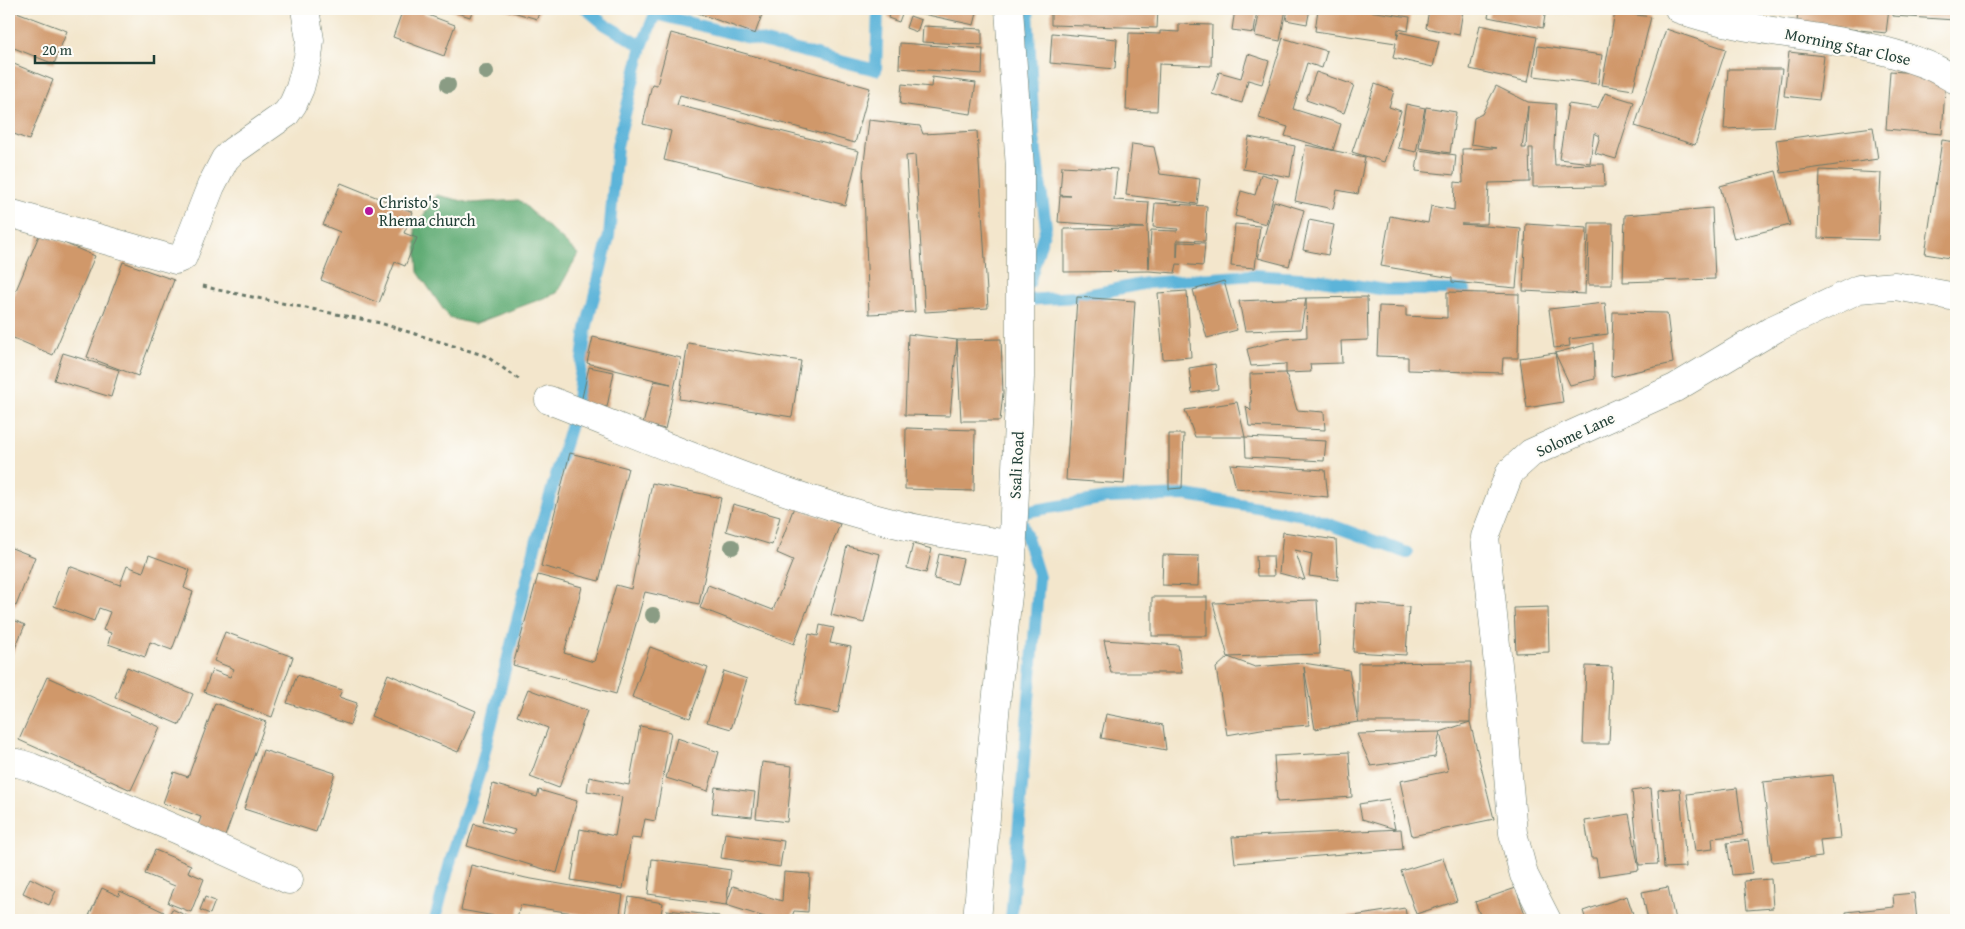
<svg xmlns="http://www.w3.org/2000/svg" width="1965" height="929" viewBox="0 0 1965 929" font-family="'Gentium Book Plus',serif">
<style>
.forest{fill:#61ac75;stroke:#407454}
.lines{fill:none;stroke-linecap:round;stroke-linejoin:round}
.stream{stroke:#5cb4d9;stroke-width:12}
.building{fill:#d0986b;fill-rule:evenodd}
.minor-casing{stroke:#697869;stroke-width:29}
.path{stroke:#697869;stroke-width:3;stroke-dasharray:4 4;stroke-linecap:butt}
.minor{stroke:#fff;stroke-width:28}
.tree{fill:#8a9c84}
.poi-dot{fill:#b5179e;stroke:#fdfcf7;stroke-width:2}
.labels{text-anchor:middle;stroke-width:4.5;stroke-linejoin:round;paint-order:stroke}
.street-label{font-size:16px;fill:#1f3d34;stroke:#fdfcf7}
.poi-label{font-size:16px;fill:#1f3d34;stroke:#fdfcf7;text-anchor:start}
</style>
<rect width="100%" height="100%" fill="#fdfcf7"/>
<filter id="ink" filterUnits="userSpaceOnUse"><feTurbulence type="fractalNoise" baseFrequency=".02" numOctaves="2"/><feDisplacementMap in="SourceGraphic" scale="10" xChannelSelector="R" yChannelSelector="G"/><feConvolveMatrix kernelMatrix="1 2 1 2 8 2 1 2 1" color-interpolation-filters="sRGB"/></filter>
<filter id="wash" filterUnits="userSpaceOnUse"><feTurbulence type="fractalNoise" baseFrequency=".0096" numOctaves="4" result="noise"/><feDisplacementMap in="SourceGraphic" scale="20" xChannelSelector="R" yChannelSelector="G"/><feGaussianBlur stdDeviation="1.12" result="paint"/><feColorMatrix in="noise" values="0 0 0 0 0 0 0 0 0 0 0 0 0 0 0 0 0 1.4 0 .05"/><feComposite in="paint" operator="in"/></filter>
<g filter="url(#wash)">
<rect width="100%" height="100%" fill="#f3e6cc"/>
<polygon class="forest" points="437,195 471,203 519,200 578,254 557,293 474,324 449,318 418,272 415,228"/>
<g class="lines">
<g class="stream">
<polyline points="586,9 604,24 642,46"/>
<polyline points="1028,9 1034,137 1046,226 1029,283"/>
<polyline points="1024,300 1077,297 1147,283 1253,275 1315,279 1386,290 1465,290"/>
<polyline points="1019,513 1106,498 1186,495 1304,515 1407,553"/>
<polyline points="435,920 452,855 480,771 536,543 576,407 586,329 609,236 617,146 642,46 655,14 876,70 878,9"/>
<polyline points="1011,920 1039,577 1022,522"/>
</g>
</g>
<g id="blocks">
<g class="building">
<polygon points="9,9 67,31 54,64 9,46"/>
<polygon points="403,9 412,9 455,25 444,56 393,37"/>
<polygon points="445,9 473,9 470,17"/>
<polygon points="503,9 540,9 537,19"/>
<polygon points="687,9 764,9 755,34"/>
<polygon points="891,9 903,11 899,22 888,18"/>
<polygon points="910,9 978,9 974,25 909,11"/>
<polygon points="1051,9 1158,9 1157,28 1051,25"/>
<polygon points="1235,9 1257,9 1254,33 1232,30"/>
<polygon points="1260,9 1286,9 1280,41 1255,36"/>
<polygon points="1288,9 1310,9 1307,24 1286,20"/>
<polygon points="1318,9 1355,9 1410,17 1408,31 1398,29 1397,39 1399,32 1439,41 1433,67 1393,58 1396,43 1315,31"/>
<polygon points="1429,9 1483,9 1483,11 1463,10 1459,35 1426,28"/>
<polygon points="1490,9 1546,9 1543,28 1488,17"/>
<polygon points="1798,9 1889,9 1886,33 1797,23"/>
<polygon points="1893,9 1956,9 1956,11 1955,20 1893,16"/>
<polygon points="1615,12 1651,17 1633,90 1602,85"/>
<polygon points="910,16 921,20 917,32 906,28"/>
<polygon points="1179,24 1212,25 1211,66 1159,64 1157,111 1126,110 1129,33 1160,34 1160,31 1179,32"/>
<polygon points="1480,25 1537,37 1528,82 1470,69"/>
<polygon points="923,26 982,29 982,45 922,42"/>
<polygon points="1666,29 1726,49 1695,145 1635,126"/>
<polygon points="671,33 870,88 855,143 680,95 677,105 859,151 845,205 664,160 671,131 643,124 652,84 657,85"/>
<polygon points="1052,33 1117,39 1115,69 1050,63"/>
<polygon points="1283,38 1327,51 1322,68 1307,63 1293,109 1341,124 1333,150 1285,136 1288,127 1259,118"/>
<polygon points="900,43 983,49 982,74 899,68"/>
<polygon points="1538,46 1602,55 1598,84 1534,76"/>
<polygon points="1789,52 1824,56 1819,100 1784,96"/>
<polygon points="1248,54 1269,61 1262,84 1248,80 1242,103 1212,94 1219,72 1241,78"/>
<polygon points="9,62 53,80 29,140 14,134 9,147"/>
<polygon points="1728,69 1782,69 1774,127 1724,129"/>
<polygon points="1890,71 1946,75 1942,134 1886,129"/>
<polygon points="1316,72 1354,85 1344,113 1306,100"/>
<polygon points="932,77 976,83 971,114 900,104 902,84 931,87"/>
<polygon points="1375,84 1394,91 1389,107 1401,111 1384,162 1352,152"/>
<path d="M1496,86l32,16 28,2 -2,43 1,18 49,-1 1,22 -72,1v-39h-4l1,34 -41,1 -2,41h-26l60,5 -5,59 -64,-6v-4l-71,-12 9,-50 38,7 3,-17 23,4 1,-28 8,1 -1,-34 35,-1 -26,-4 3,-26 8,-4zM1528,106l-2,42h-4z"/>
<polygon points="1605,93 1634,102 1616,159 1595,153 1600,136 1594,133 1590,163 1559,159 1568,104 1598,108"/>
<polygon points="1406,104 1425,108 1416,152 1398,148"/>
<polygon points="1426,107 1456,112 1450,153 1419,148"/>
<polygon points="869,120 920,126 923,134 977,131 988,308 925,312 915,155 906,156 915,312 869,314 863,171"/>
<polygon points="1873,127 1878,159 1781,173 1776,140"/>
<polygon points="1249,137 1295,146 1290,177 1243,169"/>
<polygon points="1942,140 1956,142 1956,259 1925,254"/>
<polygon points="1132,144 1154,147 1160,174 1200,179 1197,204 1126,195"/>
<polygon points="1306,145 1365,157 1358,194 1337,190 1333,209 1295,201"/>
<polygon points="1419,150 1456,155 1454,175 1416,171"/>
<polygon points="1062,166 1117,169 1114,200 1149,202 1147,228 1149,269 1151,230 1177,231 1178,229 1153,227 1155,203 1207,206 1205,241 1177,240 1177,258 1178,242 1205,243 1203,266 1177,264 1175,273 1149,271 1064,272 1064,229 1144,228 1058,222 1060,196 1071,196 1060,195"/>
<polygon points="1820,170 1881,173 1878,240 1818,238"/>
<polygon points="1776,171 1790,225 1734,239 1720,186"/>
<polygon points="1261,174 1278,179 1266,224 1235,216 1241,191 1255,195"/>
<polygon points="341,183 413,212 404,233 417,238 405,266 395,262 379,303 321,280 340,232 323,225"/>
<polygon points="1274,201 1304,210 1289,266 1258,258"/>
<polygon points="1712,208 1715,279 1623,282 1625,215"/>
<polygon points="1309,220 1334,225 1328,255 1303,250"/>
<polygon points="1589,223 1613,223 1612,285 1588,285"/>
<polygon points="1235,224 1260,226 1255,268 1231,266"/>
<polygon points="1526,224 1587,228 1585,294 1523,291"/>
<polygon points="40,233 95,256 53,355 9,336 9,307"/>
<polygon points="123,262 174,280 138,376 87,357"/>
<polygon points="1224,281 1237,330 1207,338 1193,290"/>
<polygon points="1187,291 1191,357 1163,359 1158,293"/>
<polygon points="1447,292 1519,294 1518,358 1503,358 1502,373 1408,370 1408,357 1377,356 1379,306 1406,307 1406,316 1447,318"/>
<polygon points="1077,297 1135,301 1124,484 1066,480"/>
<polygon points="1367,297 1368,340 1341,341 1342,363 1310,364 1311,372 1286,373 1297,410 1324,412 1325,430 1249,426 1246,406 1251,411 1250,374 1286,373 1286,364 1251,366 1247,349 1284,339 1307,337 1306,298 1301,329 1245,331 1239,301 1306,298"/>
<polygon points="1605,303 1608,334 1569,339 1570,346 1554,348 1549,309"/>
<polygon points="1613,312 1667,313 1673,363 1611,377"/>
<polygon points="908,334 957,340 1001,339 1003,393 1000,421 961,421 957,340 950,416 905,415"/>
<polygon points="593,337 681,358 665,429 643,424 654,381 671,384 587,363"/>
<polygon points="688,343 801,361 792,417 679,399"/>
<polygon points="1594,343 1595,379 1570,385 1555,353 1563,402 1527,408 1520,358 1555,353"/>
<polygon points="63,353 119,370 111,397 54,380"/>
<polygon points="1215,364 1218,389 1192,393 1189,368"/>
<polygon points="589,367 614,372 607,407 581,402"/>
<polygon points="1237,402 1245,437 1195,437 1185,410"/>
<polygon points="906,428 975,430 974,491 905,489"/>
<polygon points="1169,434 1184,434 1182,488 1169,489"/>
<polygon points="1245,437 1326,441 1324,461 1246,457"/>
<polygon points="570,453 628,468 599,581 541,566"/>
<polygon points="1230,464 1325,470 1328,497 1236,488"/>
<polygon points="652,483 721,498 699,604 645,592 616,694 513,665 538,575 582,587 564,653 594,662 616,585 631,589"/>
<polygon points="733,504 780,517 772,545 726,531"/>
<polygon points="794,507 840,524 794,644 700,608 708,585 773,610 793,560 777,553"/>
<polygon points="1283,532 1336,540 1338,580 1309,576 1312,554 1295,550 1305,580 1279,573"/>
<polygon points="913,544 932,549 926,573 907,568"/>
<polygon points="847,546 880,554 864,623 831,615"/>
<polygon points="9,547 35,557 16,606 9,603"/>
<polygon points="939,554 963,559 957,584 934,579"/>
<polygon points="149,555 190,570 184,588 193,592 172,650 150,642 145,657 108,644 111,633 103,630 110,612 99,608 94,621 54,606 69,566 120,585 127,566 143,572"/>
<polygon points="1163,555 1199,556 1198,586 1162,585"/>
<polygon points="1256,556 1273,556 1274,576 1257,576"/>
<rect x="1152" y="597" width="55" height="39"/>
<polygon points="1317,600 1320,654 1228,657 1213,603"/>
<polygon points="1356,603 1409,607 1406,655 1353,652"/>
<polygon points="1548,607 1549,652 1516,653 1514,608"/>
<polygon points="9,618 25,625 9,662"/>
<polygon points="820,625 834,628 830,643 851,647 838,713 795,704 809,634 818,636"/>
<polygon points="225,632 293,657 272,717 204,692 212,670 230,677 234,669 214,661"/>
<polygon points="1104,640 1178,645 1182,673 1111,673"/>
<polygon points="650,647 708,668 690,718 632,697"/>
<polygon points="1228,657 1255,667 1303,663 1349,670 1358,722 1358,663 1471,662 1470,722 1494,819 1412,836 1400,781 1448,771 1440,732 1470,722 1358,722 1315,729 1304,667 1309,725 1261,729 1227,735 1216,668"/>
<polygon points="1586,666 1612,667 1609,744 1583,744"/>
<polygon points="127,667 193,694 180,725 115,697"/>
<polygon points="724,671 747,679 731,729 707,722"/>
<polygon points="388,674 476,711 458,752 371,716"/>
<polygon points="297,675 342,690 339,697 357,703 350,725 287,703"/>
<polygon points="47,677 160,727 131,790 19,740"/>
<polygon points="528,689 587,711 559,788 530,777 548,728 517,716"/>
<polygon points="215,703 266,722 224,839 197,828 201,817 163,803 174,772 188,777"/>
<polygon points="1106,714 1163,725 1166,750 1101,738"/>
<polygon points="640,726 671,732 655,821 645,819 641,839 631,838 623,889 571,880 580,829 615,836 622,797 587,791 589,777 629,785"/>
<polygon points="1440,732 1435,757 1371,766 1357,734"/>
<polygon points="677,738 719,752 708,791 666,778"/>
<polygon points="263,750 335,773 316,832 244,809"/>
<polygon points="1349,752 1352,797 1277,802 1274,756"/>
<polygon points="762,762 792,766 787,822 756,818"/>
<polygon points="1833,775 1840,838 1820,840 1822,857 1772,862 1763,782"/>
<polygon points="493,784 537,797 539,790 577,801 557,873 467,846 474,824 513,835 515,830 483,821"/>
<polygon points="715,787 755,792 752,817 712,813"/>
<polygon points="1651,788 1658,864 1639,865 1632,791"/>
<polygon points="1680,788 1686,867 1664,868 1658,790"/>
<polygon points="1737,788 1743,835 1712,838 1713,849 1695,851 1687,794"/>
<polygon points="1389,799 1395,829 1362,819 1359,804"/>
<polygon points="1629,814 1639,870 1599,876 1596,858 1591,858 1585,821"/>
<polygon points="1401,829 1403,849 1235,863 1232,837"/>
<polygon points="725,833 784,841 780,867 721,858"/>
<polygon points="1748,840 1753,873 1732,875 1727,843"/>
<polygon points="155,850 191,865 188,872 204,879 191,912 168,903 175,886 145,874"/>
<polygon points="1443,858 1457,901 1416,914 1401,871"/>
<polygon points="652,859 731,870 726,905 733,886 782,901 784,872 810,874 808,912 794,911 791,920 774,920 726,905 648,894"/>
<polygon points="471,865 526,878 623,895 619,920 520,905 517,920 461,910"/>
<polygon points="30,878 56,891 49,905 23,893"/>
<polygon points="1771,879 1773,908 1747,910 1744,881"/>
<polygon points="1668,887 1675,920 1648,920 1642,892"/>
<polygon points="102,888 119,896 120,891 164,912 161,920 87,920"/>
<polygon points="1516,888 1527,920 1482,920 1475,902"/>
<polygon points="1914,893 1917,920 1847,920 1846,912 1894,907 1893,895"/>
<polygon points="1627,896 1635,920 1586,920 1583,911"/>
<polygon points="205,897 215,901 210,914 200,910"/>
<polygon points="629,897 663,903 660,920 625,920"/>
<polygon points="1405,908 1407,920 1341,920 1341,918"/>
<polygon points="172,909 196,920 167,920"/>
<polygon points="667,910 719,916 718,920 666,920"/>
</g>
</g>
</g>
<g filter="url(#ink)">
<use href="#blocks" fill-opacity="0" stroke="#697869" stroke-width="1"/>
<g class="lines">
<g class="minor-casing">
<g id="minor">
<path d="M1679,9c78,28 165,24 243,54 12,4 23,11 34,17"/>
<polyline points="9,213 176,260 183,257 211,186 225,159 233,151 286,114 293,104 300,88 308,57 310,40 305,9"/>
<path d="M549,400c114,44 225,94 344,123 39,10 80,15 120,22"/>
<polyline points="9,763 18,763 31,767 178,830 289,880"/>
<polyline points="977,920 996,703 1012,559 1020,377 1020,168 1009,9"/>
<polyline points="1547,920 1524,875 1513,833 1501,694 1485,537 1510,472 1531,453 1675,388 1776,328 1859,289 1895,286 1956,297"/>
</g>
</g>
<polyline class="path" points="203,286 218,290 380,323 486,356 520,380"/>
<use href="#minor" class="minor"/>
</g>
<g class="tree">
<circle cx="486" cy="72" r="8"/>
<circle cx="448" cy="85" r="8"/>
<circle cx="732" cy="547" r="8"/>
<circle cx="653" cy="615" r="8"/>
</g>
</g>
<circle class="poi-dot" cx="369" cy="211" r="5"/>
<g class="labels">
<g class="street-label">
<text transform="translate(1848 46) rotate(12)" y="6">Morning Star Close</text>
<text transform="translate(1575 434) rotate(-25)" y="6">Solome Lane</text>
<text transform="translate(1016 465) rotate(-87)" y="6">Ssali Road</text>
</g>
<g class="poi-label">
<text x="379" y="208">Christo's<tspan x="379" dy="18">Rhema church</tspan></text>
</g>
</g>
<rect width="1965" height="929" fill="none" stroke="#fdfcf7" stroke-width="30"/>
<path d="M35 55v8h119v-8" fill="none" stroke="#1f3d34" stroke-width="2.5"/>
<text x="42" y="55" font-size="15" fill="#1f3d34" stroke="#fdfcf7" stroke-width="4" paint-order="stroke">20 m</text>
</svg>
